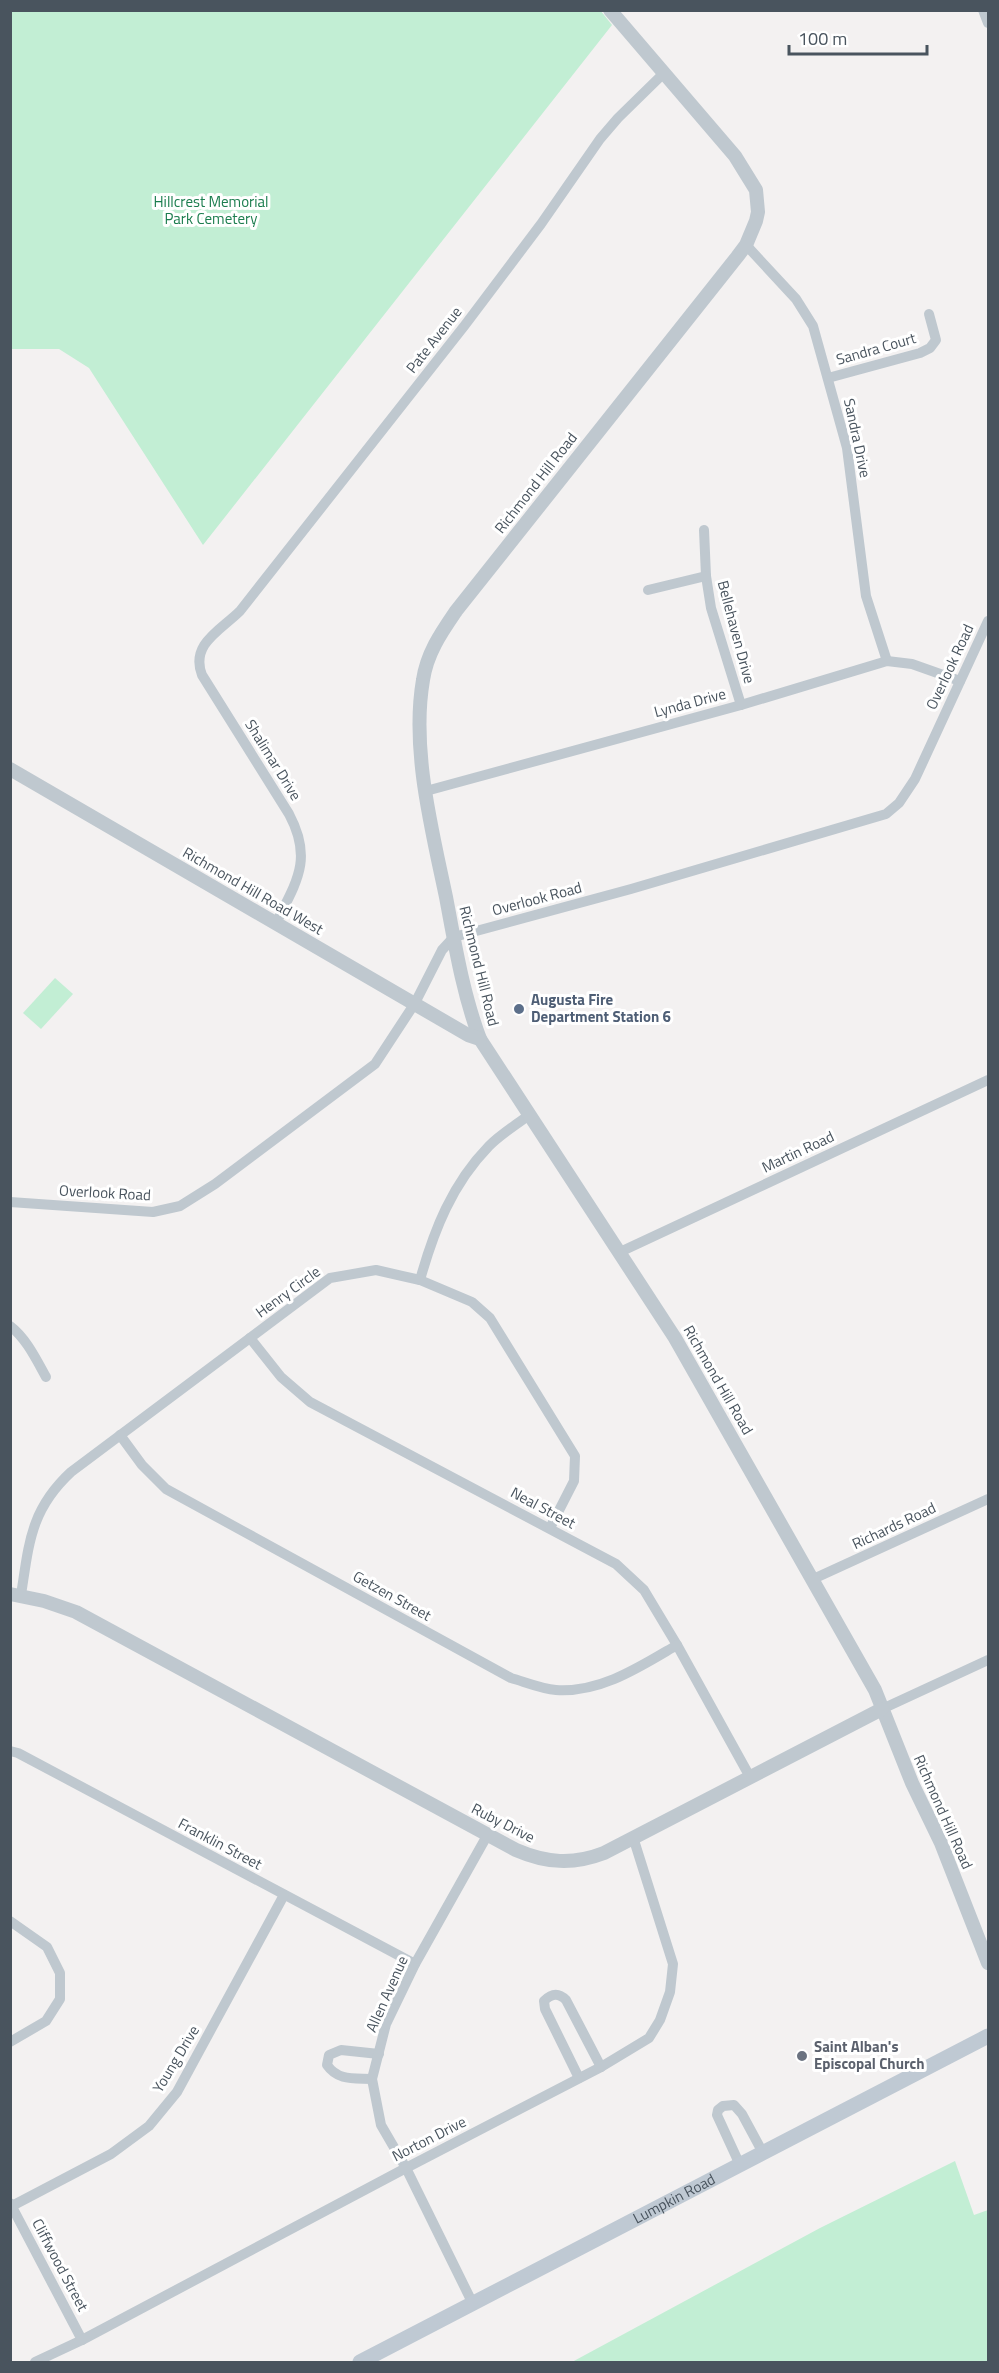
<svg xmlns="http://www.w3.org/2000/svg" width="999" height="2373" viewBox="0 0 999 2373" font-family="'Titillium Web',sans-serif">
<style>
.green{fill:#c2eed4}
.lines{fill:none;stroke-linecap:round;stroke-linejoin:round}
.minor{stroke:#bfc8cf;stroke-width:10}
.tertiary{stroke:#bfc8cf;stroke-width:14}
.secondary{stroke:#bfc9d3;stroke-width:15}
.service-dot{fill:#5c6f8a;stroke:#fff;stroke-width:2}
.worship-dot{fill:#6b7280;stroke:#fff;stroke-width:2}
.labels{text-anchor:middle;stroke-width:6;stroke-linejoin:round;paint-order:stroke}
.park-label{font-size:15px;fill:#1b7d4e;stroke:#fff}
.street-label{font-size:15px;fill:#49545e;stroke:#fff}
.service-label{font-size:15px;font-weight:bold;fill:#4e5e75;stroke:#fff;text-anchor:start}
.worship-label{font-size:15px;font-weight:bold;fill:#5b616d;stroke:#fff;text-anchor:start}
</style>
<rect width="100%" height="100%" fill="#f3f1f1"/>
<g class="green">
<polygon points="600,10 612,25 203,545 89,368 59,349 11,349 11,11"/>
<polygon points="55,978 73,994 41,1029 23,1013"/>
<polygon points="955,2161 974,2215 988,2210 988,2362 572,2362 820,2228"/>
</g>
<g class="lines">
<g class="minor">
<polyline points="983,10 988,23"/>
<polyline points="746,245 796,299 813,326 847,448 866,596 887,661"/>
<polyline points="828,378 920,353 930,348 936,340 929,314"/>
<polyline points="704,530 706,576 711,608 741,705"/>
<polyline points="648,590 706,576"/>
<polyline points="426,791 741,705 887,661 912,664 960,681"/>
<path d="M276,923c21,-42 37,-64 13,-109l-87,-139c-12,-31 19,-45 38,-64l225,-286 76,-101 59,-85 18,-21 46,-45"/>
<polyline points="10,1202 153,1212 180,1206 215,1184 375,1064 415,1003 442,950 454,937 631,889 886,814 899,803 915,779 988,621"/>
<polyline points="620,1252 988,1080"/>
<path d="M420,1280c14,-50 32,-96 69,-134 12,-12 27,-21 40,-31"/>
<path d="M10,1326c16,12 26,33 36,51"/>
<polyline points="250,1338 281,1377 310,1402 616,1564 644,1590 677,1645 750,1777"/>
<path d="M120,1435l22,30 24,24 345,189c14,4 31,11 45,12 45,3 85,-24 121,-45"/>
<polyline points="811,1580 988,1499"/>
<path d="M21,1595c8,-51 9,-85 50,-123l259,-194 46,-8 44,10 52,22 18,16 85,138 -1,25 -24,47"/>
<polyline points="882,1709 988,1660"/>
<polyline points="10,1751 18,1753 415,1964"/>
<polyline points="10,1921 47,1947 60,1973 60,1999 46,2021 10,2042"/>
<path d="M579,2078l-34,-69 -1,-8c7,-7 14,-9 22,-1l35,67"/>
<path d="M372,2079c-18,-1 -34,2 -45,-14l2,-10 12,-5 38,4"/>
<polyline points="740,2165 717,2115 718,2110 723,2106 734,2105 742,2114 763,2153"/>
<polyline points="10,2203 82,2340"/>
<polyline points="10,2207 111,2154 149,2126 177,2092 284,1895"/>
<polyline points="473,2304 406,2168 381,2125 372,2079 386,2024 415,1964 488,1834"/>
<polyline points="35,2362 82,2340 406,2168 601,2067 649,2038 660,2020 670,1992 673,1964 633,1837"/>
</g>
<g class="tertiary">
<path d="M610,10l125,146 21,34 2,22 -2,9 -10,24 -9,12 -281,354c-15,22 -29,42 -33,69 -12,69 9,150 23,217 9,48 17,97 34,142l195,299 200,352 37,93 29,60 47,120"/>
<polyline points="10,769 468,1035 480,1039"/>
<path d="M10,1594l34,7 32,11 440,238c30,13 57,15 88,3l278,-144"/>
</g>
<path class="secondary" id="s1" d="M360,2362l628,-326"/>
</g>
<circle class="service-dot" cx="519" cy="1009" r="6"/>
<circle class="worship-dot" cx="802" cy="2056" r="6"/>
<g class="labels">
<g class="park-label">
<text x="211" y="207">Hillcrest Memorial<tspan x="211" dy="17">Park Cemetery</tspan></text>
</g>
<g class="street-label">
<text transform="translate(434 340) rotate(-52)" y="5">Pate Avenue</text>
<text transform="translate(876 349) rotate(-16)" y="5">Sandra Court</text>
<text transform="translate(857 438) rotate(78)" y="5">Sandra Drive</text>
<text transform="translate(536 483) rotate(-52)" y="5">Richmond Hill Road</text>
<text transform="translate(736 632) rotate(75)" y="5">Bellehaven Drive</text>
<text transform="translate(950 667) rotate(-65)" y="5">Overlook Road</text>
<text transform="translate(690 703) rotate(-15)" y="5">Lynda Drive</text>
<text transform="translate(273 760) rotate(58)" y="5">Shalimar Drive</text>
<text transform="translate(253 891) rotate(30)" y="5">Richmond Hill Road West</text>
<text transform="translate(537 899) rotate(-15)" y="5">Overlook Road</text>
<text transform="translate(479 966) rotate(76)" y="5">Richmond Hill Road</text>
<text transform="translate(798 1152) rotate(-25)" y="5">Martin Road</text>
<text transform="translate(105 1193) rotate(3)" y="5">Overlook Road</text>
<text transform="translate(288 1292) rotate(-36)" y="5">Henry Circle</text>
<text transform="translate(718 1380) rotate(60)" y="5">Richmond Hill Road</text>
<text transform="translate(543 1508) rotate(28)" y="5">Neal Street</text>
<text transform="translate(894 1526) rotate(-25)" y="5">Richards Road</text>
<text transform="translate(392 1596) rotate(29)" y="5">Getzen Street</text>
<text transform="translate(943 1812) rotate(66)" y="5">Richmond Hill Road</text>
<text transform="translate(503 1823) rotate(27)" y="5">Ruby Drive</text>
<text transform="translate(220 1844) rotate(28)" y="5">Franklin Street</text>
<text transform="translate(387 1994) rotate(-66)" y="5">Allen Avenue</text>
<text transform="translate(176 2059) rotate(-59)" y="5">Young Drive</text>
<text transform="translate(429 2139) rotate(-27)" y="5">Norton Drive</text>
<text dy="5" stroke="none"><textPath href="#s1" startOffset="354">Lumpkin Road</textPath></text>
<text transform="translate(60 2265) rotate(62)" y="5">Cliffwood Street</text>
</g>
<g class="service-label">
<text x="531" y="1005">Augusta Fire<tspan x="531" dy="17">Department Station 6</tspan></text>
</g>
<g class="worship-label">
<text x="814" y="2052">Saint Alban's<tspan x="814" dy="17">Episcopal Church</tspan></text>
</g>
</g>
<rect width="999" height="2373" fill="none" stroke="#49545e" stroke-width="24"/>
<path d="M789 45v9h138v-9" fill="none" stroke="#49545e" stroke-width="3"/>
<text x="798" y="45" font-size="18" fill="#49545e" stroke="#ffffff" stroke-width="4.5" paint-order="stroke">100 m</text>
</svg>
